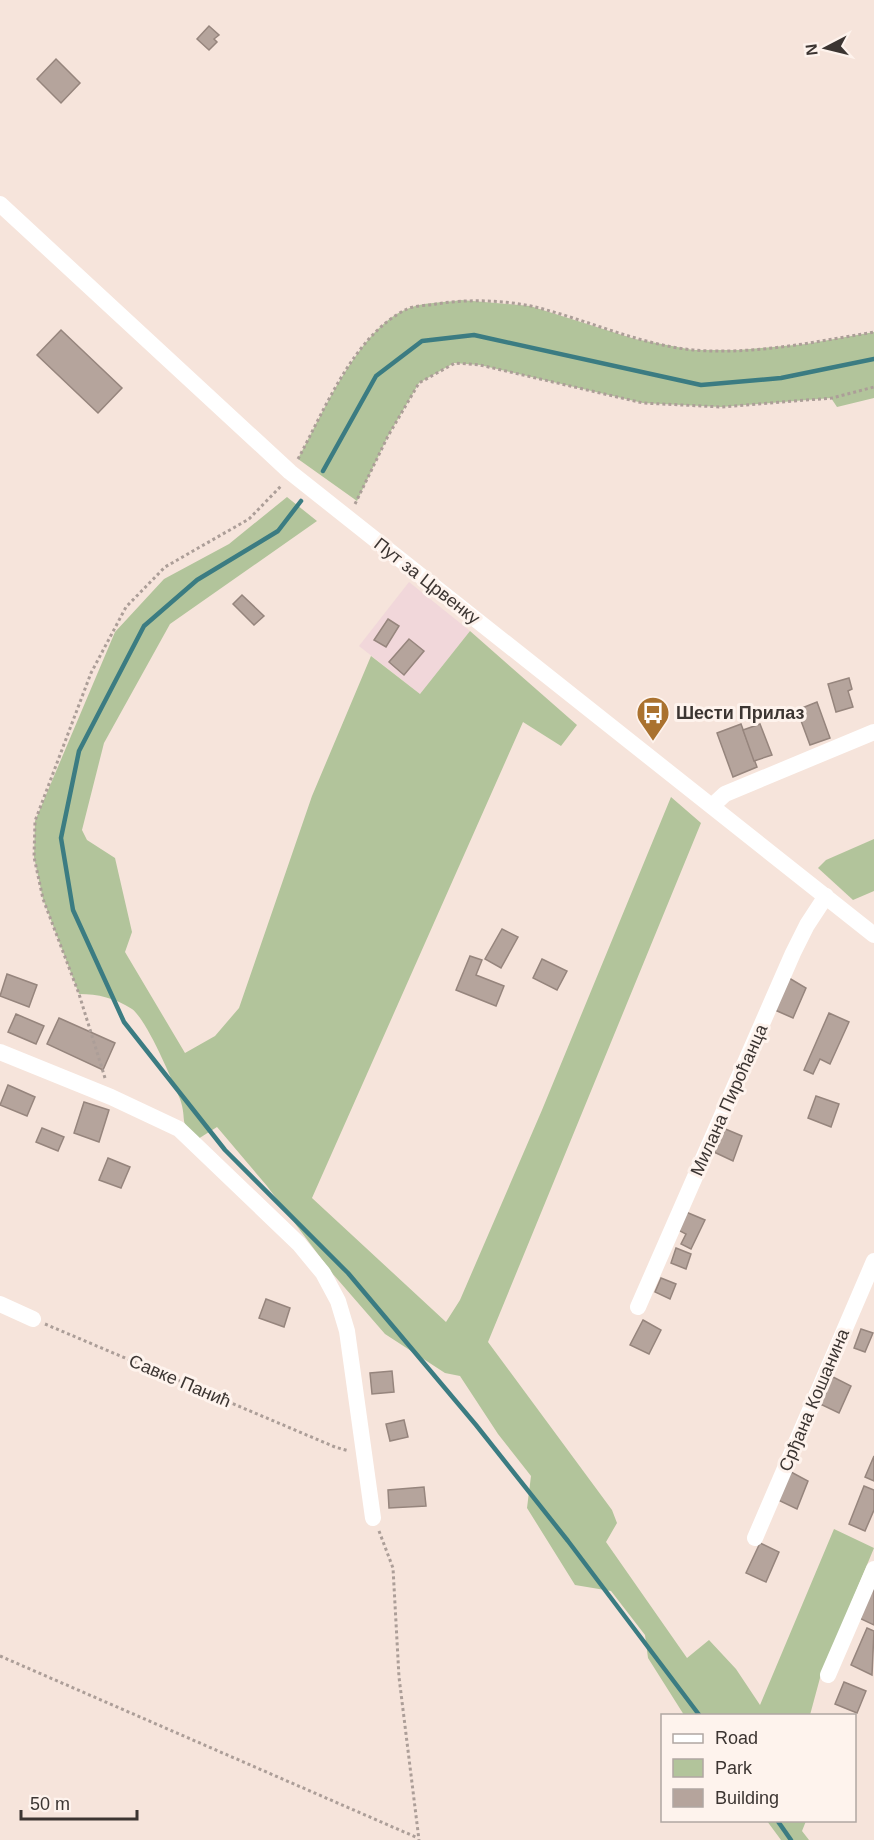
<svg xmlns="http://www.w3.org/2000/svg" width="874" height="1840" viewBox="0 0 874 1840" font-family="Helvetica,sans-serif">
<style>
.commercial{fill:#f1d7da}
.green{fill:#b2c49b}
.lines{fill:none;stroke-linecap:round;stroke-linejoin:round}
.stream{stroke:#3b7c82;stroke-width:4.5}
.building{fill:#b5a49c;stroke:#96857d;stroke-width:1.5}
.path{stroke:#ac9e98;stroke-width:3;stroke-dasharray:3 3;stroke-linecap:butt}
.minor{stroke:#fff;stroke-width:16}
.labels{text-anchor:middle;stroke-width:6;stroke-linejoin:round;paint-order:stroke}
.street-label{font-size:18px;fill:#3c3532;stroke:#fef3ed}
.poi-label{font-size:18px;font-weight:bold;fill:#3c3532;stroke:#fef3ed;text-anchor:start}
</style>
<rect width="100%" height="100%" fill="#f6e4db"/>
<polygon class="commercial" points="409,582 470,631 420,694 359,646"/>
<g class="green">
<path d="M461,300l69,6 105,33 58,11h46l67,-6 68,-12v66l-37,9 -6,-9 -110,9 -78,-4 -163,-38 -26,-2 -35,20 -31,53 -31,65 -59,-42c24,-44 61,-131 109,-150 15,-7 37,-6 54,-9z"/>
<path d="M287,497l30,24 -147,103 -66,119 -22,87 5,10 28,18 17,74 -7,20 60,101 30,-17 24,-28 73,-212 59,-140 49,38 50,-63 107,94 -16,21 -38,-24 -211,476 134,124 14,-22 82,-190 129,-313 30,26 -213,519 124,168 5,13 -11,19 81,116 22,-18 27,29 24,36 74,-176 40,19 -54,130 -10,37h-126l-36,-57 -3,-23 -34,-44 -36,-6 -48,-77 4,-32 -33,-42 -38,-58 -15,-3 -60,-39 -53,-61 -65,-87 -50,-59 -19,12c-21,-18 -10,-17 -18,-40 -8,-19 -33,-79 -48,-90 -17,-11 -34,-15 -53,-15l-36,-95 -9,-42 1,-36 80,-189 49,-53 65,-35z"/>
<polygon points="874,839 874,891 853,900 818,868 826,860"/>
<polygon points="767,1821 806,1821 802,1831 809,1840 781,1840"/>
</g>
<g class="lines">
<g class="stream">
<polyline points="323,471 376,376 422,341 474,335 701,385 781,378 874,359"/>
<polyline points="301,501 278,531 197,580 144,626 79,751 61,838 73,910 124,1022 225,1150 348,1273 476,1425 568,1541 700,1716"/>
<polyline points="777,1820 791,1840"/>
</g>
</g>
<g class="building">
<polygon points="209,26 219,35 214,39 217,42 209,50 197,39"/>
<polygon points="56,59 80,83 61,103 37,79"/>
<polygon points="61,330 122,388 98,413 37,355"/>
<polygon points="242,595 264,616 254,625 233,604"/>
<polygon points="388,619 399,626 386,647 374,640"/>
<polygon points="409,639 424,651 404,675 389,662"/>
<polygon points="849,678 852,689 848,691 853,707 836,712 828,684"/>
<polygon points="817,702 830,738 810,745 797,710"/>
<polygon points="741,724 757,767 733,777 717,733"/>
<polygon points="760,724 772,755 754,761 743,730"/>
<polygon points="502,929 518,937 501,968 485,959"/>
<polygon points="470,956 482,960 476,975 504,986 496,1006 456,990"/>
<polygon points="542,959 567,971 557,990 533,978"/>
<polygon points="7,974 37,985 29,1007 0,996"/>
<polygon points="789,978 806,988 793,1018 775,1010"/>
<polygon points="829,1013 849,1022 830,1064 820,1059 813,1074 804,1070"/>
<polygon points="16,1014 44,1026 36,1044 8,1032"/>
<polygon points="59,1018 115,1043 103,1070 47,1044"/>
<polygon points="8,1085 35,1097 27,1116 0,1105"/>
<polygon points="816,1096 839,1104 831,1127 808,1118"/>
<polygon points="84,1102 109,1110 99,1142 74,1133"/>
<polygon points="42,1128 64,1137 58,1151 36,1142"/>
<polygon points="723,1128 742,1136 733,1161 714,1152"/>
<polygon points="108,1158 130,1167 121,1188 99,1180"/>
<polygon points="686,1212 705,1220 691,1249 681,1244 686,1234 678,1230"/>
<polygon points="676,1248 691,1254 686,1269 671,1263"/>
<polygon points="661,1278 676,1284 670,1299 655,1292"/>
<polygon points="266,1299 290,1308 284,1327 259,1318"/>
<polygon points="643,1320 661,1330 649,1354 630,1345"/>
<polygon points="861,1329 873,1333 865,1352 854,1348"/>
<polygon points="392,1371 394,1392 372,1394 370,1373"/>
<polygon points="833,1377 851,1386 839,1413 820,1404"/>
<polygon points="404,1420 408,1437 390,1441 386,1424"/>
<polygon points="874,1456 874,1481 865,1477"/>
<polygon points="791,1472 808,1481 797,1509 778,1500"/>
<polygon points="864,1486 874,1490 874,1510 865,1531 849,1524"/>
<polygon points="424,1487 426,1506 389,1508 388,1490"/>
<polygon points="760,1543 779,1552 766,1582 746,1573"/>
<polygon points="874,1588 874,1625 857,1617"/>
<polygon points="867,1628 874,1631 872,1675 851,1665"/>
<polygon points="844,1682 866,1691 857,1713 835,1704"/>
</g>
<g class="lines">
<g class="path">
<path d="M298,459c27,-50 55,-122 107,-149 8,-5 21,-4 31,-6 30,-5 65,-4 95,2 55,13 106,38 162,44 60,5 122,-8 181,-18"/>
<polyline points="355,504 388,436 419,383 455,363 480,365 643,403 721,407 832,398 874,387"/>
<polyline points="105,1078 79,994 43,899 34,857 35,821 91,673 126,607 165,567 249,519 282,485"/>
<polyline points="45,1324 335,1447 349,1451"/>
<polyline points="379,1531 393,1568 399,1677 419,1840"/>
<polyline points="0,1656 418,1838"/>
</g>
<g class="minor">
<polyline points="0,204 290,472 874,935"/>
<polyline points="712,806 725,794 874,732"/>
<polyline points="0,1052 111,1097 179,1129 299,1244 323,1273 338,1301 347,1331 373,1518"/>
<polyline points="0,1304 33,1319"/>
<polyline points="638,1307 793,953 807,925 826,896"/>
<polyline points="755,1538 874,1261"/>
<polyline points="828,1675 874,1569"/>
</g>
</g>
<defs>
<g id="bus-pin" transform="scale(1.725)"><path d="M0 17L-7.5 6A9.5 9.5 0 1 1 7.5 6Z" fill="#aa722f" stroke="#fef3ed"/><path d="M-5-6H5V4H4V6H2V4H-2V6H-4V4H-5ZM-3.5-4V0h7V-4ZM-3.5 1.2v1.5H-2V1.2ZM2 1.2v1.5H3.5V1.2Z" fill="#fff"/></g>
</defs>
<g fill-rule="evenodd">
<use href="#bus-pin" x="653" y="713"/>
</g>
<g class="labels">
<g class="street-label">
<text transform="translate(427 581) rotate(38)" y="6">Пут за Црвенку</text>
<text transform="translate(729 1100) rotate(-66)" y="6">Милана Пироћанца</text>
<text transform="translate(180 1381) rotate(23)" y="6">Савке Панић</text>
<text transform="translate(814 1400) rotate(-67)" y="6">Срђана Кошанина</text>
</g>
<g class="poi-label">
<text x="676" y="719">Шести Прилаз</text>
</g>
</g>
<rect x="661" y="1714" width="195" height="108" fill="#fef3ed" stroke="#b0a7a2" stroke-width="1.5"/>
<rect x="673" y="1734" width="30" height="9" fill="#ffffff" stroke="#b0a7a2" stroke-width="1.5"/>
<text x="715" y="1744" font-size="18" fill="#3c3532">Road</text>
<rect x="673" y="1759" width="30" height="18" fill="#b2c49b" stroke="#b0a7a2" stroke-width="1.5"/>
<text x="715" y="1774" font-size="18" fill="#3c3532">Park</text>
<rect x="673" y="1789" width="30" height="18" fill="#b5a49c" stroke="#b0a7a2" stroke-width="1.5"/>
<text x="715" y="1804" font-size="18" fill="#3c3532">Building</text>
<g transform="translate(826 48) rotate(263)" stroke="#fef3ed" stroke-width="4.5" paint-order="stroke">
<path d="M0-4.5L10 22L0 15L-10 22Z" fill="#3c3532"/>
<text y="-9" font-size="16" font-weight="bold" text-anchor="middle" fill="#3c3532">N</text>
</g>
<path d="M21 1810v9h116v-9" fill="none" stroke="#3c3532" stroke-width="3"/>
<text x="30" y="1810" font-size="18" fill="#3c3532" stroke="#fef3ed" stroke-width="4.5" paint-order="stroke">50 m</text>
</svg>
